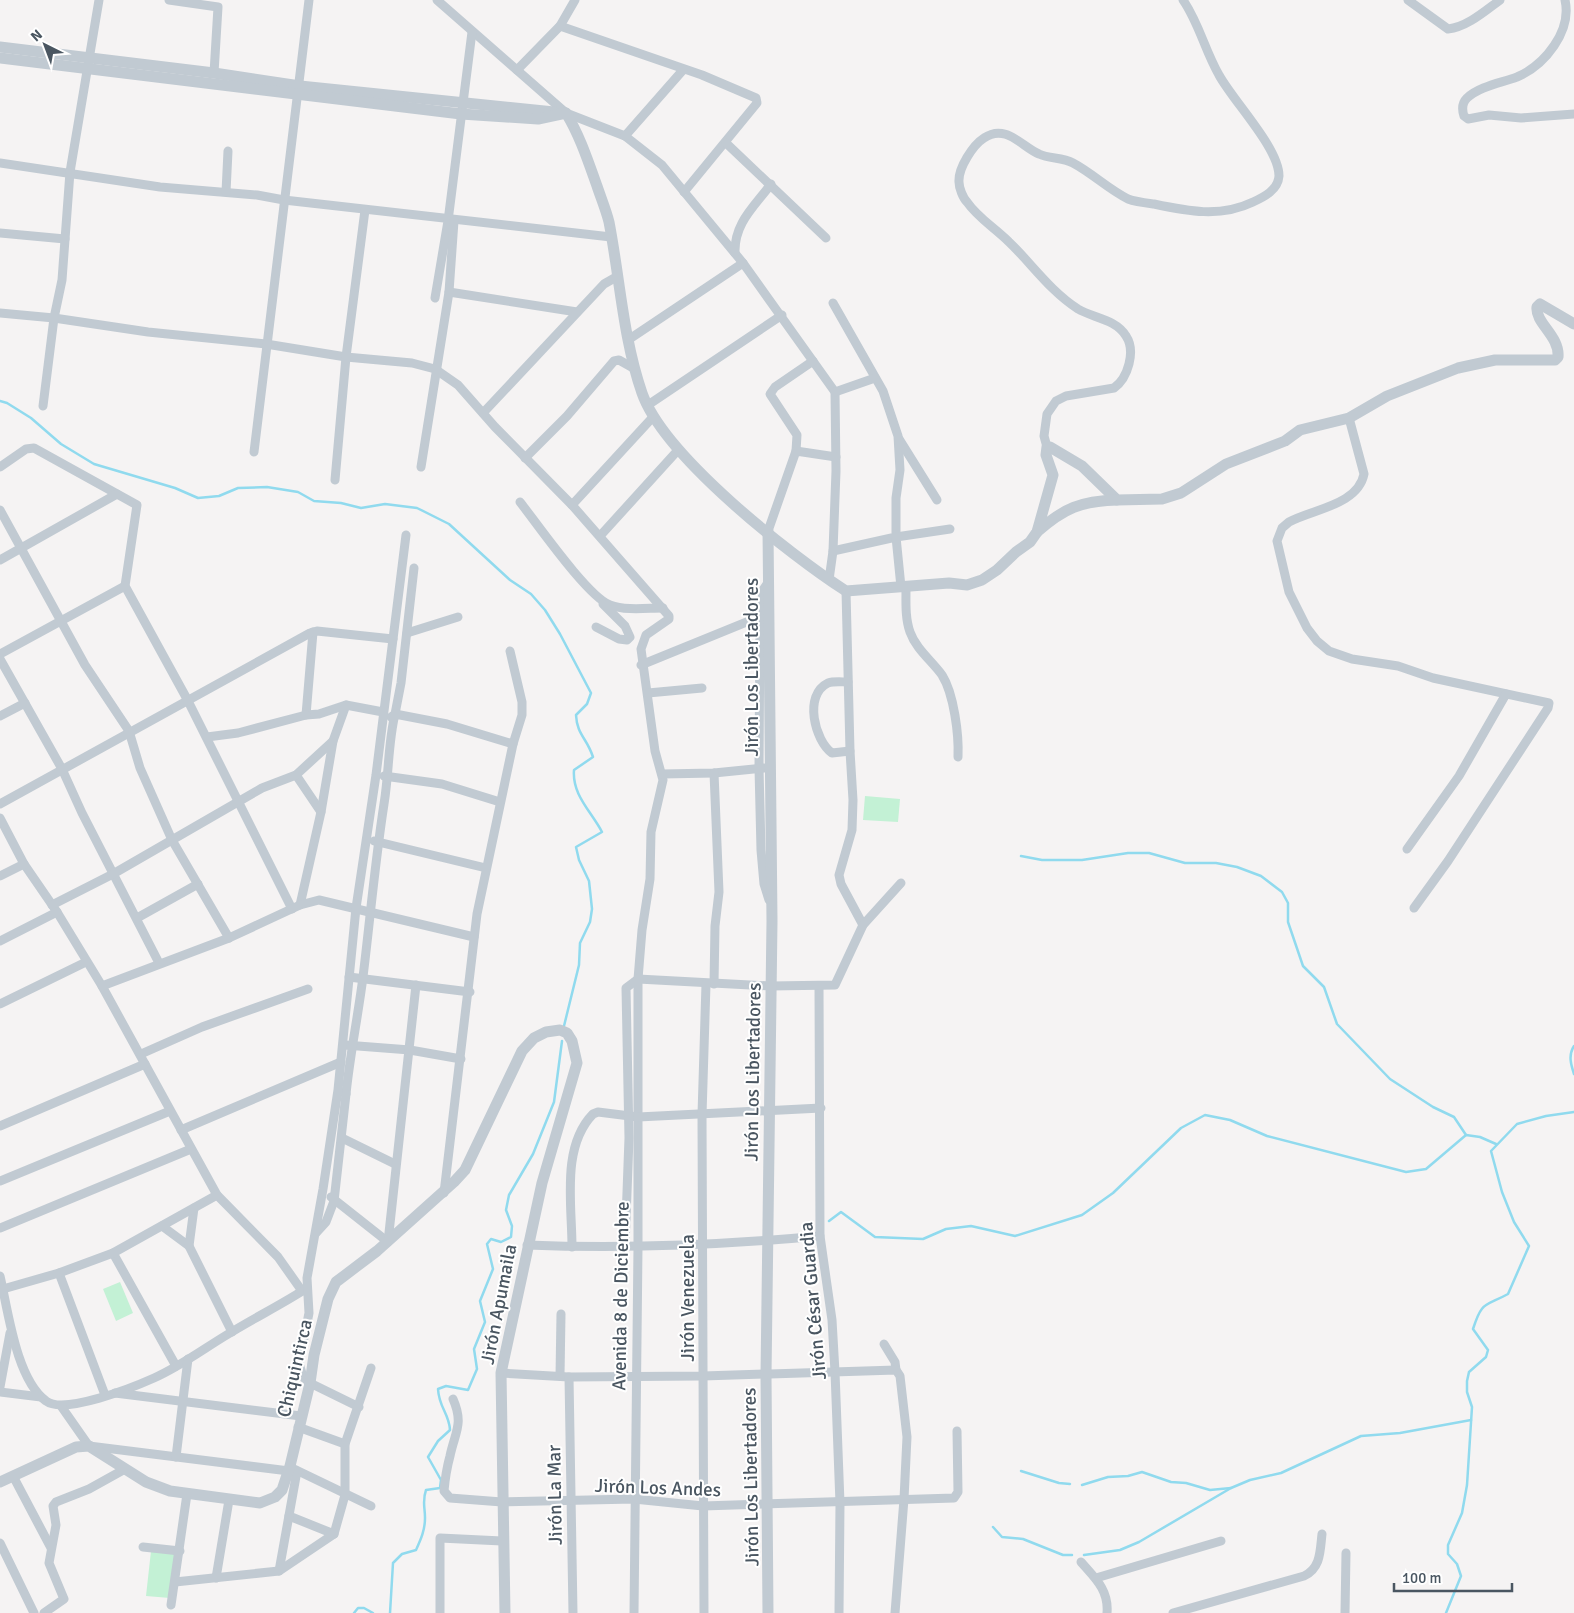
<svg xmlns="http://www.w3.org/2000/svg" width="1574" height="1613" viewBox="0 0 1574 1613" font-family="Signika,sans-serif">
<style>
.pitch{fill:#c3f1d5}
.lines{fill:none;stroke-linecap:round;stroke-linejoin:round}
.stream{stroke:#90daee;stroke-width:2.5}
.minor{stroke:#c1cad2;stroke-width:9}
.tertiary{stroke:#c1cad2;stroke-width:11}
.labels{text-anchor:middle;stroke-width:4;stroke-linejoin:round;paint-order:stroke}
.street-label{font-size:19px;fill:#4a5661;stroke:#fff}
</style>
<rect width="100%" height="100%" fill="#f5f3f3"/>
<g class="pitch">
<polygon points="865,796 900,799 898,822 863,820"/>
<polygon points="120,1282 133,1313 116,1321 103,1289"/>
<polygon points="151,1551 175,1553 170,1598 146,1596"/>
</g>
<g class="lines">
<g class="stream">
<path d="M0,401l7,2 24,15 30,26 33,20 81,24 23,10 21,-2 19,-8 29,-1 31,5 16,9 27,2 20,5 24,-4 32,4 32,16 61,56 21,14 14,16 15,24 31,59 -4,11 -11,11c1,20 11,23 17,42l-19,13c-2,25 17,41 28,62l-26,15 3,13 10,21 3,28 -2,13 -10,21 -1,22 -15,61"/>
<polyline points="1021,856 1042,860 1082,860 1128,853 1149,853 1185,863 1216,863 1237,867 1261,876 1282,892 1288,903 1288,922 1303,966 1324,987 1337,1024 1390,1079 1433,1107 1454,1117 1466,1135"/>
<path d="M1574,1046c-6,9 -3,19 0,28"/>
<polyline points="829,1221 841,1212 875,1237 923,1239 946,1229 971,1226 1015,1236 1082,1215 1113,1193 1181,1128 1205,1115 1230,1120 1267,1136 1406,1172 1426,1169 1466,1135 1480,1137 1496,1144"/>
<polyline points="1021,1471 1059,1483 1070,1484"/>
<polyline points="1082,1485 1108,1477 1128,1476 1142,1472 1171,1482 1186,1483 1210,1490 1231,1488"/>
<polyline points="993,1527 1002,1537 1023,1539 1063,1555 1072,1555"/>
<polyline points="1084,1555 1120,1550 1139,1542 1231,1488 1250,1480 1281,1473 1361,1436 1400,1433 1471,1420"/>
<polyline points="354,1613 358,1608 364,1608 373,1613"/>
<path d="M390,1613l3,-50 9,-9 14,-4c5,-11 9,-20 9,-32 0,-11 -3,-17 1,-28l14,-2 1,-8 -13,-23 10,-16 12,-11c-1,-17 -11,-22 -12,-41l8,-3 22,4 9,-21 -3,-20 11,-27 -5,-21 13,-32 -6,-25 4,-5 10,3 10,-5 1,-11 -6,-16 3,-15 24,-41 21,-52 8,-61"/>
<path d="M1446,1613l15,-37 -4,-12 -9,-10v-9l14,-32 5,-28 5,-78 -5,-15v-11l2,-9 17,-15 2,-7 -15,-21c9,-28 11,-22 35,-35l21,-48 -15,-24 -12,-30 -11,-41 26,-27 29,-8 28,-4"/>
</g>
<g class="minor">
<polyline points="169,0 218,7 214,73"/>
<polyline points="437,0 566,113 625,136 662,165 743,263 835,392 836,471 833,551 829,580"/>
<path d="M1408,0l40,29c19,-2 37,-18 52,-29"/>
<path d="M1565,0c7,31 -20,65 -48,77 -16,6 -37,9 -50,21 -5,5 -5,12 -3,18l4,3 21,-4 32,3 53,-4"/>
<polyline points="560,26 702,75 756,98 757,103 684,192"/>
<polyline points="517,70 560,26 575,0"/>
<polyline points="625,136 683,70"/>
<polyline points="726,143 826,238"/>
<polyline points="0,163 160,187 257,195 284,200 611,237"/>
<polyline points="226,192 228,151"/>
<polyline points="0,233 65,239"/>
<path d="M735,253c-1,-30 19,-46 36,-69"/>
<polyline points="449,292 577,312"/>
<polyline points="435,298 448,221 472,32"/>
<polyline points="833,303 883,391 898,436 900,470 896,498 896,537 833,551"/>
<polyline points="0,313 54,318 148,332 266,344 346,357 412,363 435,369 458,385 495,427 572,505 669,616 669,619 646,635 641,649 655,751 663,780 651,832 650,879 642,930 638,979 638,1247 634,1613"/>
<polyline points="628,340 743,263"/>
<polyline points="835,392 875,378"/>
<polyline points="648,405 782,315"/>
<polyline points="43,406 54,318 62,280 70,172 99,0"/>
<polyline points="483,413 604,284 618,276"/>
<path d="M1349,418l15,56c-6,31 -51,35 -75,48l-7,6 -5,13 12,51 18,36 10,13 12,10 23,8 46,7 35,12 116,25 -1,5 -100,153 -34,47"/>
<polyline points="899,439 937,500"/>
<path d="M1047,447l-3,-11 3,-22 9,-13 10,-5 48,-8c14,-10 22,-37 12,-52 -10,-17 -33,-18 -48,-27 -28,-18 -46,-45 -69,-67 -14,-14 -31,-24 -42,-40 -4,-4 -8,-14 -8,-20 -1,-14 14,-37 25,-44 22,-15 38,9 55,16 11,5 23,3 34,9 19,10 35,26 55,36 8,3 18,4 26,5 33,7 66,14 99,-2 11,-5 25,-12 26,-26 0,-28 -46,-75 -60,-101 -14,-24 -20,-52 -36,-75"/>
<polyline points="796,451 797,435 770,394 775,387 813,361"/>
<polyline points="254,452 309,0"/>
<polyline points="525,458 567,416 614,361 619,360 635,369"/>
<polyline points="0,467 26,449 34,448 137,505 125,586 187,699 292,909"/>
<polyline points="421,467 449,292 454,221"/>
<polyline points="335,480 346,357 365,210"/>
<path d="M520,502c18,23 68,95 90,103 16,6 37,3 53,3"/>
<polyline points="572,505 653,417"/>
<polyline points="0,510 85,665 129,731 140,768 172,840 229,938"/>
<polyline points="768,531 796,451 836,457"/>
<polyline points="600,536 679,449"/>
<polyline points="0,560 117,494"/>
<polyline points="769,581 763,590 760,616 759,768 761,850 764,884 769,900"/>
<polyline points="901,587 896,537 950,529"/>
<path d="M906,587c0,15 -1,31 4,45 6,17 22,29 32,43 12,19 17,60 16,82"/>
<polyline points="846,591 850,751 853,800 852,830 839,875 841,884 863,925"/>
<polyline points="596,627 619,639 627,640 630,637 625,626 603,604"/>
<polyline points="313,632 306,715 319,714 346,705 383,712"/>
<polyline points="407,633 458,617"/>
<polyline points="0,654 125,586"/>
<polyline points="0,659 62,769 82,813 159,963"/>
<polyline points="641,665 764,615"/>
<path d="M848,682c-7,0 -14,-1 -20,1 -25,12 -13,58 4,70l18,-2"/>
<polyline points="648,693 702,688"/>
<polyline points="0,716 25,703"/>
<polyline points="391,717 395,714 401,683 414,568"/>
<polyline points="207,737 238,733 306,715"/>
<polyline points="662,774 714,773 764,768"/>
<polyline points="296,775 321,812"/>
<polyline points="384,776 442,784 500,802"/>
<polyline points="0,804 310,633 317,631 393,639"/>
<polyline points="0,818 24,864 57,912 102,986 217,1195 278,1257 302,1291"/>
<polyline points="374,841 486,868"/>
<polyline points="1407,849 1459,776 1506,694"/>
<polyline points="0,876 24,864"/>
<polyline points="52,905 113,874 262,788 296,775 333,741"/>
<polyline points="300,905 321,812 333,741 346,705"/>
<polyline points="137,918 198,884"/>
<polyline points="0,941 57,912"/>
<polyline points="349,977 470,992"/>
<polyline points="714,984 715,926 719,892 714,773"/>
<polyline points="102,986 229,938 300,905 319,900 474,937"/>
<polyline points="819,986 820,1236 832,1320 835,1372 840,1503 839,1613"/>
<polyline points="0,1004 86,962"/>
<polyline points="345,1045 410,1050 461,1059"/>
<polyline points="141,1054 202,1027 308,989"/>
<path d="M346,1094c4,-39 12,-78 17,-117 7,-57 12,-115 21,-173 5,-30 4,-61 11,-90l52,10 66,20"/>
<polyline points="0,1126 145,1064"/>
<polyline points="181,1130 341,1062"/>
<polyline points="342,1138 395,1164"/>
<polyline points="0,1181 170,1111"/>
<polyline points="444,1193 477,914 513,744 522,715 522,702 510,651"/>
<polyline points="331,1197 388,1242"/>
<polyline points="162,1226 189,1246 232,1332"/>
<polyline points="0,1228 191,1149"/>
<polyline points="316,1233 326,1222 334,1201 346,1094 342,1092"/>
<polyline points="388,1242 416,985"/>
<path d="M527,1245c99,4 196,0 293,-9"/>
<polyline points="189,1246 194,1208"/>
<path d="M572,1247c0,-43 -11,-100 21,-133l5,-2 40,5 183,-9"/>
<polyline points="625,1247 629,1138 626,988 638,979 771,986 835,985 863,925 901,883"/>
<polyline points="113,1253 176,1366"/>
<polyline points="59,1273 105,1395"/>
<path d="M0,1276c8,34 16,103 46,125 18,14 88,-14 108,-23 25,-11 48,-28 71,-42 27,-17 56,-31 82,-48"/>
<polyline points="3,1289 59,1273 113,1253 217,1195"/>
<polyline points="884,1344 895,1362 896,1370"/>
<polyline points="501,1373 569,1377 703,1376 896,1370 900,1376 907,1437 904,1499 895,1613"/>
<polyline points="560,1376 561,1314"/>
<polyline points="569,1377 573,1613"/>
<polyline points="0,1387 10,1333"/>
<polyline points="0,1392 41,1397"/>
<polyline points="115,1393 301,1416"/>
<path d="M453,1399c11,25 2,33 -3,57 -3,11 -5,23 -6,35l6,7 52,4 132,-3 69,7 251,-8 4,-6 -1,-61"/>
<polyline points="61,1406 89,1446 289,1471"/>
<polyline points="359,1407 310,1383 303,1377 299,1363 309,1313 307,1278 323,1189 338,1090 356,908 376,775 406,535"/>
<polyline points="298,1427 345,1444"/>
<polyline points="176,1457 188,1359"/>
<polyline points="294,1469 371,1506"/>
<polyline points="13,1476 51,1548"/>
<polyline points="289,1516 334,1534"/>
<polyline points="0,1543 34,1613"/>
<polyline points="143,1547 180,1551"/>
<path d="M1081,1562c14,16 28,28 26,51"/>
<polyline points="279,1571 297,1471"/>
<polyline points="216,1578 229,1500"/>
<polyline points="1096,1578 1221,1541"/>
<polyline points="175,1582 279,1571 334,1534 345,1495 345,1444 371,1368"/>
<polyline points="171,1605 187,1494"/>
<polyline points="44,1613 64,1599 49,1563 56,1525 53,1506 56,1502 89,1489 125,1469"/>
<polyline points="440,1613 440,1538 502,1541"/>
<polyline points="704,1613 702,1115 706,984"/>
<path d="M1173,1613l131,-37c17,-8 16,-25 18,-42"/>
<polyline points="1345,1613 1346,1553"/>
</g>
<g class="tertiary">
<polyline points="0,47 214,73 300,86 554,112"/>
<polyline points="0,58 461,114 538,119 566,113"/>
<path d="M566,113c14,23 22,48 31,73 4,12 9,24 12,36 11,57 14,116 33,171 22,63 147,161 204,198l103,-8 18,2 15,-5 15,-10 19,-18 14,-10 7,-10 16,-57 -7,-20 1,-8h3l32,19 35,34 45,-1 19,-6 45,-29 59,-23 15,-11 49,-12 38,-22 71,-28 37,-8h60l3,-3c2,-21 -23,-34 -21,-50l3,-3 34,20"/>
<polyline points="768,531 772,921 766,1375 768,1613"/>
<path d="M1037,532c27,-24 44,-31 80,-32"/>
<polyline points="0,1482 76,1447 89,1446 146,1482 170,1491 260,1503 275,1497 282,1490 290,1466 310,1383 314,1355 328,1299 336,1282 377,1251 454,1182 465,1170 522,1051 534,1038 546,1032 560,1030 567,1033 572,1041 577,1063 542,1183 501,1373 505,1613"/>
</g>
</g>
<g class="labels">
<g class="street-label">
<text transform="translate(751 667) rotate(-90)" y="7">Jirón Los Libertadores</text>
<text transform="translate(752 1072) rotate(-89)" y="7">Jirón Los Libertadores</text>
<text transform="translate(620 1296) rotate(-89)" y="7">Avenida 8 de Diciembre</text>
<text transform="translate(687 1298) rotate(-90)" y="7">Jirón Venezuela</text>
<text transform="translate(812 1301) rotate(-95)" y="7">Jirón César Guardia</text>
<text transform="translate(498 1304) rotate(-79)" y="7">Jirón Apumaila</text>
<text transform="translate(294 1368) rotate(-77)" y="7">Chiquintirca</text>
<text transform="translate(750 1477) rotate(-91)" y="7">Jirón Los Libertadores</text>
<text transform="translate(658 1487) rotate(2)" y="7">Jirón Los Andes</text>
<text transform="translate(554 1495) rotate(-91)" y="7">Jirón La Mar</text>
</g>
</g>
<g transform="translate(45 45) rotate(318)" stroke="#ffffff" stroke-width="4" paint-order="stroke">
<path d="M0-4L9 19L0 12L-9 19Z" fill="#4a5661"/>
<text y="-8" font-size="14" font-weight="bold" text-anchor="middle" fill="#4a5661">N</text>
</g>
<path d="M1394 1583v8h118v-8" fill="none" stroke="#4a5661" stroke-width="2.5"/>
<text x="1402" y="1583" font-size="15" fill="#4a5661" stroke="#ffffff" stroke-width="4" paint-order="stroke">100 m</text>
</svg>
